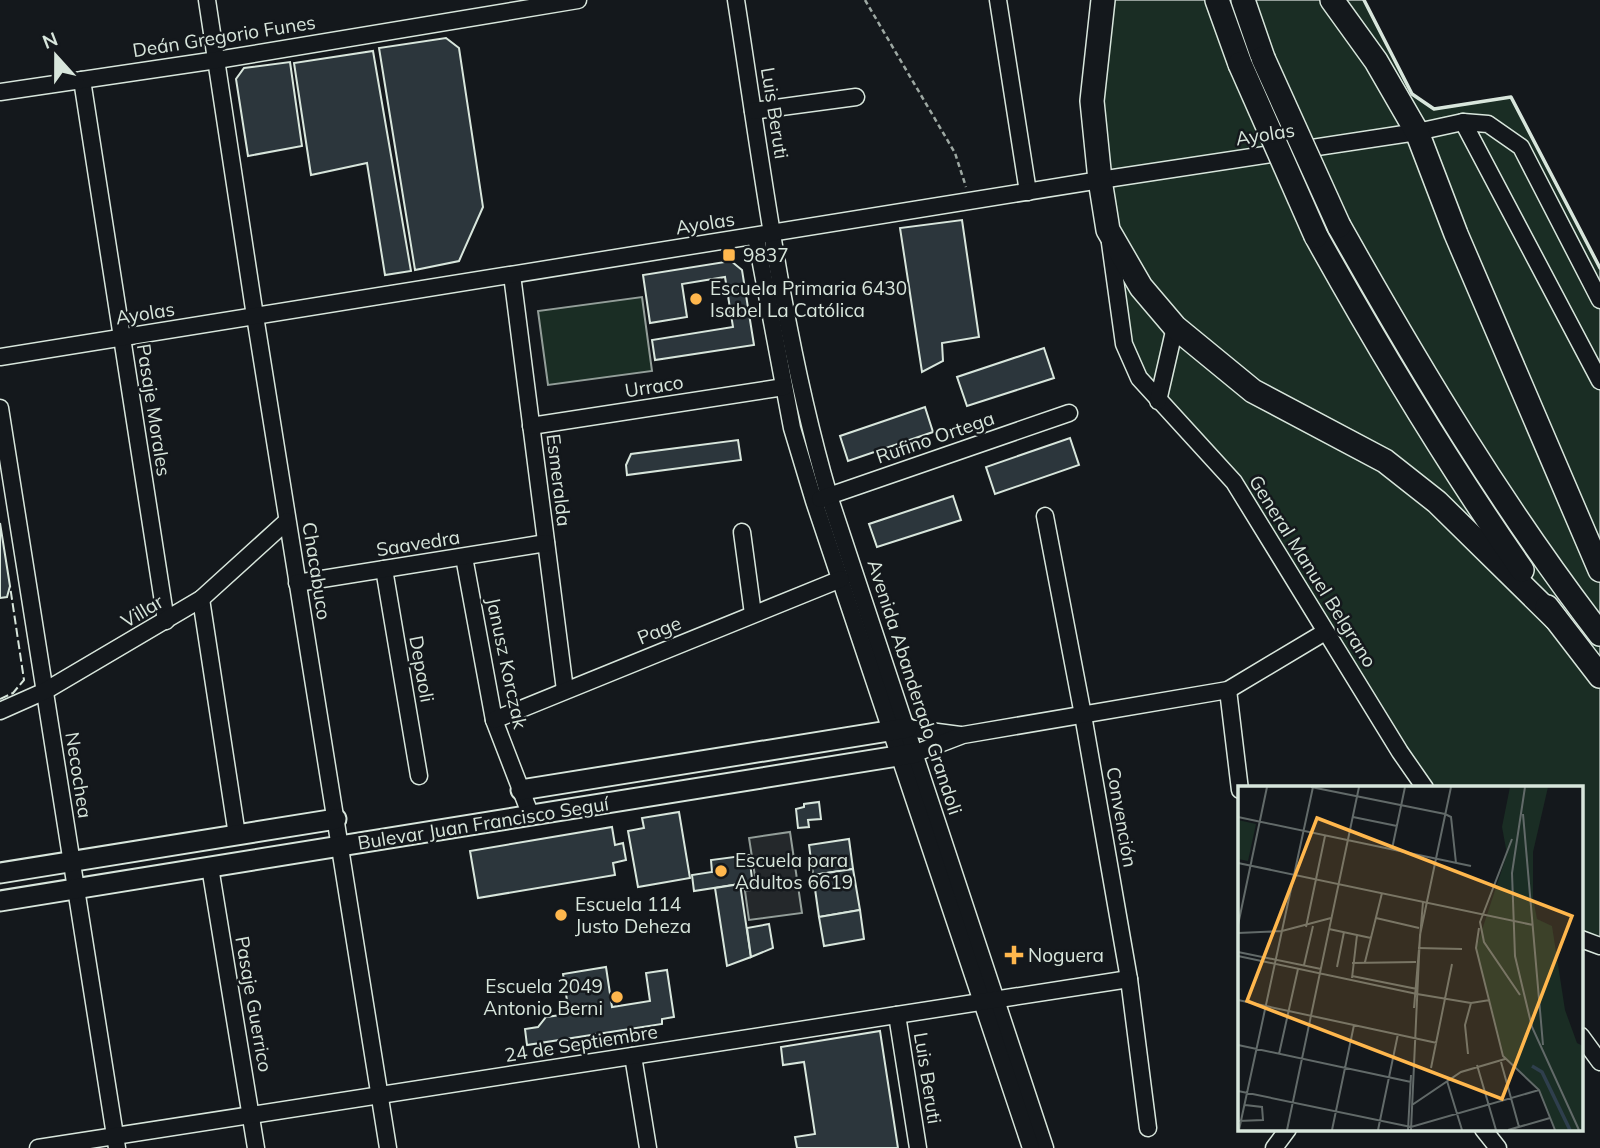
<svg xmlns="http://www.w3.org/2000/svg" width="1600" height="1148" viewBox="0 0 1600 1148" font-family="Mulish,sans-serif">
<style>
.green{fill:#1a2d24;stroke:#939e99;stroke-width:2}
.parking{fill:#24282b;stroke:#939e99;stroke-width:2}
.building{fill:#2c363c;stroke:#d8e6dc;stroke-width:2}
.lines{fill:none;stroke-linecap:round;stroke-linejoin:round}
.minor-casing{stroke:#d8e6dc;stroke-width:19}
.major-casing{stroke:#d8e6dc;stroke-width:23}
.highway-casing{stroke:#d8e6dc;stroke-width:26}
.path{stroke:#9da8a2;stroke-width:2.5;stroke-dasharray:5 3.5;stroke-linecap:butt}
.minor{stroke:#14181c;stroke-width:16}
.major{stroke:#14181c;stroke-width:19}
.highway{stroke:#14181c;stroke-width:23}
.highway-bridge-casing{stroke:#d8e6dc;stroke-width:26;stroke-linecap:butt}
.highway-bridge{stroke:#14181c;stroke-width:23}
.fence{stroke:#d8e6dc;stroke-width:2;stroke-dasharray:9 3.5;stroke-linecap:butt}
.wall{stroke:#d8e6dc;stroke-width:3.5}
.poi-dot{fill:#ffb74d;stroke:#14181c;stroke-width:2.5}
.labels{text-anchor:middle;stroke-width:5;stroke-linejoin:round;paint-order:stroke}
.street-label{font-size:19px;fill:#d8e6dc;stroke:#14181c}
.poi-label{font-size:19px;fill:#d8e6dc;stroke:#14181c;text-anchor:start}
.inset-river{fill:none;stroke:#2f3f4d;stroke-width:3.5}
.inset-road{fill:none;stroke:#626a69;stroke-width:2}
.view{fill:#ffb74d;fill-opacity:0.15;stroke:#ffb74d;stroke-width:3.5}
.inset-edge{fill:none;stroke:#d8e6dc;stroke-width:3.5}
</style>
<rect width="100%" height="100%" fill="#14181c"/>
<g class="green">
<polygon points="1103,0 1364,0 1412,94 1434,109 1511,97 1600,268 1600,946 1581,939 1581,788 1425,787 1234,482 1158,401 1124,344 1100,180"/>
<polygon points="642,297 652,371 548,385 538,311"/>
</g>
<polygon class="parking" points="790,832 802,913 749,920 745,891 757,889 749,838"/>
<g class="building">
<polygon points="446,38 459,48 483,207 459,261 415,270 379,48"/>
<polygon points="373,51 411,271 385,275 367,163 311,175 294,63"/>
<polygon points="290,62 302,146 248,156 236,79 244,68"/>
<polygon points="962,220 979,337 942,343 943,361 922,372 900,228"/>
<polygon points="731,261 742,270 754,345 655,360 652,340 733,327 725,277 682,284 687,317 650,323 643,275"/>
<polygon points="1044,348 1054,378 967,406 957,377"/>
<polygon points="925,407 933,432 848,461 840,436"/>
<polygon points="1070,438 1079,465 995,494 986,467"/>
<polygon points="738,440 741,460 627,475 626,465 631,454"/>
<polygon points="953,496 961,520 877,547 869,524"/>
<polygon points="0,523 10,586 7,597 0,598"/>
<polygon points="819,802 821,819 808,820 809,827 798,828 796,809 804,807 804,804"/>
<polygon points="679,812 690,878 638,887 628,831 644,828 642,818"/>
<polygon points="612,827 615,845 623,843 626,860 613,863 615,875 478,898 470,851"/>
<polygon points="849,839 853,869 813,875 809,845"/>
<polygon points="749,855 753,886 741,888 740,884 694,891 692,875 712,872 711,860"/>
<polygon points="853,869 860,910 819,917 813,875"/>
<polygon points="740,884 751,957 727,966 715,888"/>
<polygon points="860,910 864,939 824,946 819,917"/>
<polygon points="769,924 773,948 751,957 747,928"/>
<polygon points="606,967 612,1007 650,1001 646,973 667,970 674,1017 662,1019 662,1024 527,1045 525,1029 538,1027 546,1017 569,1014 563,974"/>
<polygon points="880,1031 898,1148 797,1148 795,1137 815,1134 804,1062 783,1065 781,1047"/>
</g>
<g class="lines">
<g class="minor-casing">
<g id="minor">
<polyline points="207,0 255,316 388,1148"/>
<path d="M736,0c26,166 46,335 93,496l216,652"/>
<polyline points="998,0 1028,192"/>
<polyline points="82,80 166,621"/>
<polyline points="0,92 217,60 578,0"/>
<polyline points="753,111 856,97"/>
<polyline points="1463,122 1600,381"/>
<polyline points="756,237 792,428 814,501 1031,1148"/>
<polyline points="1110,243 1124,344 1139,378 1234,482 1400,752 1425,788"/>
<polyline points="512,275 565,690"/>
<polyline points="0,357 1100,180 1417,132 1463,122 1488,124 1521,147 1600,300"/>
<polyline points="1158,401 1175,327"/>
<polyline points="0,408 117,1148"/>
<polyline points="531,426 784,387"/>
<polyline points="820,499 1069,413"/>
<polyline points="1045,516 1083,715 1129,979 1148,1128"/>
<polyline points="742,532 753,614"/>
<polyline points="464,557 494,720 531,816"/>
<polyline points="384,569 419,776"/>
<polyline points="297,583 546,543"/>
<polyline points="201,599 237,835"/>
<polyline points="1228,690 1240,790"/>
<polyline points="0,711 45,691 201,599 287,521"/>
<polyline points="494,720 841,579"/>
<polyline points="907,728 960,735"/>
<polyline points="916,753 963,735 1228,690 1325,632"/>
<polyline points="210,867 256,1148"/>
<polyline points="1581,939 1600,946"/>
<polyline points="897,1015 918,1148"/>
<polyline points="1581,1036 1600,1062"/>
<polyline points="633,1056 648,1148"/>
<polyline points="1483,1129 1498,1148"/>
<polyline points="38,1148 1129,979"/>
<polyline points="1274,1148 1288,1129"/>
</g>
</g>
<g class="major-casing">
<g id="major">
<polyline points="521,790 907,728"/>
<polyline points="0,873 336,819"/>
<polyline points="0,901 916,753"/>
</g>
</g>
<g class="highway-casing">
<g id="highway">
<polyline points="1103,0 1092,101 1100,180 1108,230 1141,287 1175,327 1253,391 1385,461 1437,502 1555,618"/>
<polyline points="1217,0 1240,64"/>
<polyline points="1243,0 1263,58"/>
<polyline points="1332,0 1376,61 1417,132 1456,234 1600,570"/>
<path d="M1339,226c80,142 162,279 261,408"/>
<path d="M1316,236c64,115 131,226 206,334"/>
<polyline points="1547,607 1600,676"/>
</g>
</g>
<polyline class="path" points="865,0 955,153 966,187"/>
<use href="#minor" class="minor"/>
<use href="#major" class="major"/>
<use href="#highway" class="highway"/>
<g class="highway-bridge-casing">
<g id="highway-bridge">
<polyline points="1263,58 1339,226"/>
<polyline points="1240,64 1316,236"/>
</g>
</g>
<use href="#highway-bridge" class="highway-bridge"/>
<polyline class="fence" points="0,699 13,693 24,680 10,586"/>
<polyline class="wall" points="1364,0 1412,94 1434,109 1511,97 1600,268"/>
</g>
<g class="poi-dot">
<rect x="722" y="248" width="14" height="14" rx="3.5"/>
<circle cx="696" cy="299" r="7"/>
<circle cx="721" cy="871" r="7"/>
<circle cx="561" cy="915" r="7"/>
<path d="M1010.5 944.5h7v7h7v7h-7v7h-7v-7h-7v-7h7z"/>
<circle cx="617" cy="997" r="7"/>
</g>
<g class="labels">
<g class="street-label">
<text transform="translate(224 36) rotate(-9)" y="7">Deán Gregorio Funes</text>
<text transform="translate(775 113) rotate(81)" y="7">Luis Beruti</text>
<text transform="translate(1265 134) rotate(-9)" y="7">Ayolas</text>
<text transform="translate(705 223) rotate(-9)" y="7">Ayolas</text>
<text transform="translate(145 313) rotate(-9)" y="7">Ayolas</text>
<text transform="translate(654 386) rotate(-9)" y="7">Urraco</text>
<text transform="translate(154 410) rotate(81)" y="7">Pasaje Morales</text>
<text transform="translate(935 437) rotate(-19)" y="7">Rufino Ortega</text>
<text transform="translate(559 480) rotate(83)" y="7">Esmeralda</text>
<text transform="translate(418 543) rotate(-9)" y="7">Saavedra</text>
<text transform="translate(317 571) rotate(81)" y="7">Chacabuco</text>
<text transform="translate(1313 571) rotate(58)" y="7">General Manuel Belgrano</text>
<text transform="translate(142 611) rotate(-31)" y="7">Villar</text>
<text transform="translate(659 630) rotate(-22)" y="7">Page</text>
<text transform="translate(507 663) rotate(78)" y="7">Janusz Korczak</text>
<text transform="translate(422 669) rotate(80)" y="7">Depaoli</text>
<text transform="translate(915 687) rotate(72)" y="7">Avenida Abanderado Grandoli</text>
<text transform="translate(79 775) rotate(81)" y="7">Necochea</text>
<text transform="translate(1122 817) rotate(80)" y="7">Convención</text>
<text transform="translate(483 823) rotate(-9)" y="7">Bulevar Juan Francisco Seguí</text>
<text transform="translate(254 1004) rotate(80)" y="7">Pasaje Guerrico</text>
<text transform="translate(581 1043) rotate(-9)" y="7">24 de Septiembre</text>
<text transform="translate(928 1078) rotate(81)" y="7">Luis Beruti</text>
</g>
<g class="poi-label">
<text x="743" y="262">9837</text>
<text x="710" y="295">Escuela Primaria 6430<tspan x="710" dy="22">Isabel La Católica</tspan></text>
<text x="735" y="867">Escuela para<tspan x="735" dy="22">Adultos 6619</tspan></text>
<text x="575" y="911">Escuela 114<tspan x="575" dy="22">Justo Deheza</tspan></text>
<text x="1028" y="962">Noguera</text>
<text x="603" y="993" text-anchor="end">Escuela 2049<tspan x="603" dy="22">Antonio Berni</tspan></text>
</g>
</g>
<g transform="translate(1238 786)">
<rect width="345" height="345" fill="#14181c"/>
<path d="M272,1h38l-15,65v46l4,21 15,7 13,84 12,33 6,3v84h-28l-16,-40 -34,-31 -29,-111 31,-94 -5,-27zM0,34l18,4 -8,37 -10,-2z" fill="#1a2d24"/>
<path class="inset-river" d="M294,280l10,6 28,58"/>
<path class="inset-road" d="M73,1l134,27M287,1l-13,86 3,83 17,71 47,103M207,28l6,3 5,46M285,28l20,231M0,31l233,49M115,31l44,9M274,53l-32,83 4,20 36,53M154,63l13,-62M0,77l295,62M138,132l43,10M0,139l29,-138M68,141l19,-91M241,142l-3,20 27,108 36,34 16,40M91,143l42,9M0,147l44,-2 49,-13M180,162l44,1M0,166l83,17M0,170l179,38M127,176l17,-69M114,177l64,-1M66,179l9,-39M99,181l7,-35M114,190l65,13M114,192l5,-43M179,208l54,9 19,-3M0,214l199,43M176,222l9,-106M0,259l173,37M41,268l19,-85M230,268l-3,-29 6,-22M263,276l18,65M239,279l19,65M193,282l21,-104M209,295l15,49M0,305l173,36 128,-37M174,319l49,-33 44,-13M0,335l25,-1 -1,-13 -17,-2M1,344l74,-343M49,344l72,-343M94,344l22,-105M140,344l20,-96M170,344l3,-55M173,344l9,-195 31,-148M270,344l42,-12"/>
<path class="view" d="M79,32l255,98 -70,183 -255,-98z"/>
<rect width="345" height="345" class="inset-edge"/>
</g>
<g transform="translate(56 56) rotate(339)" stroke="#14181c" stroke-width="5" paint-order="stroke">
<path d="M0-5L12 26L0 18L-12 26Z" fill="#d8e6dc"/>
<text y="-10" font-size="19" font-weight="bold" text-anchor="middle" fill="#d8e6dc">N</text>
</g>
</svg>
